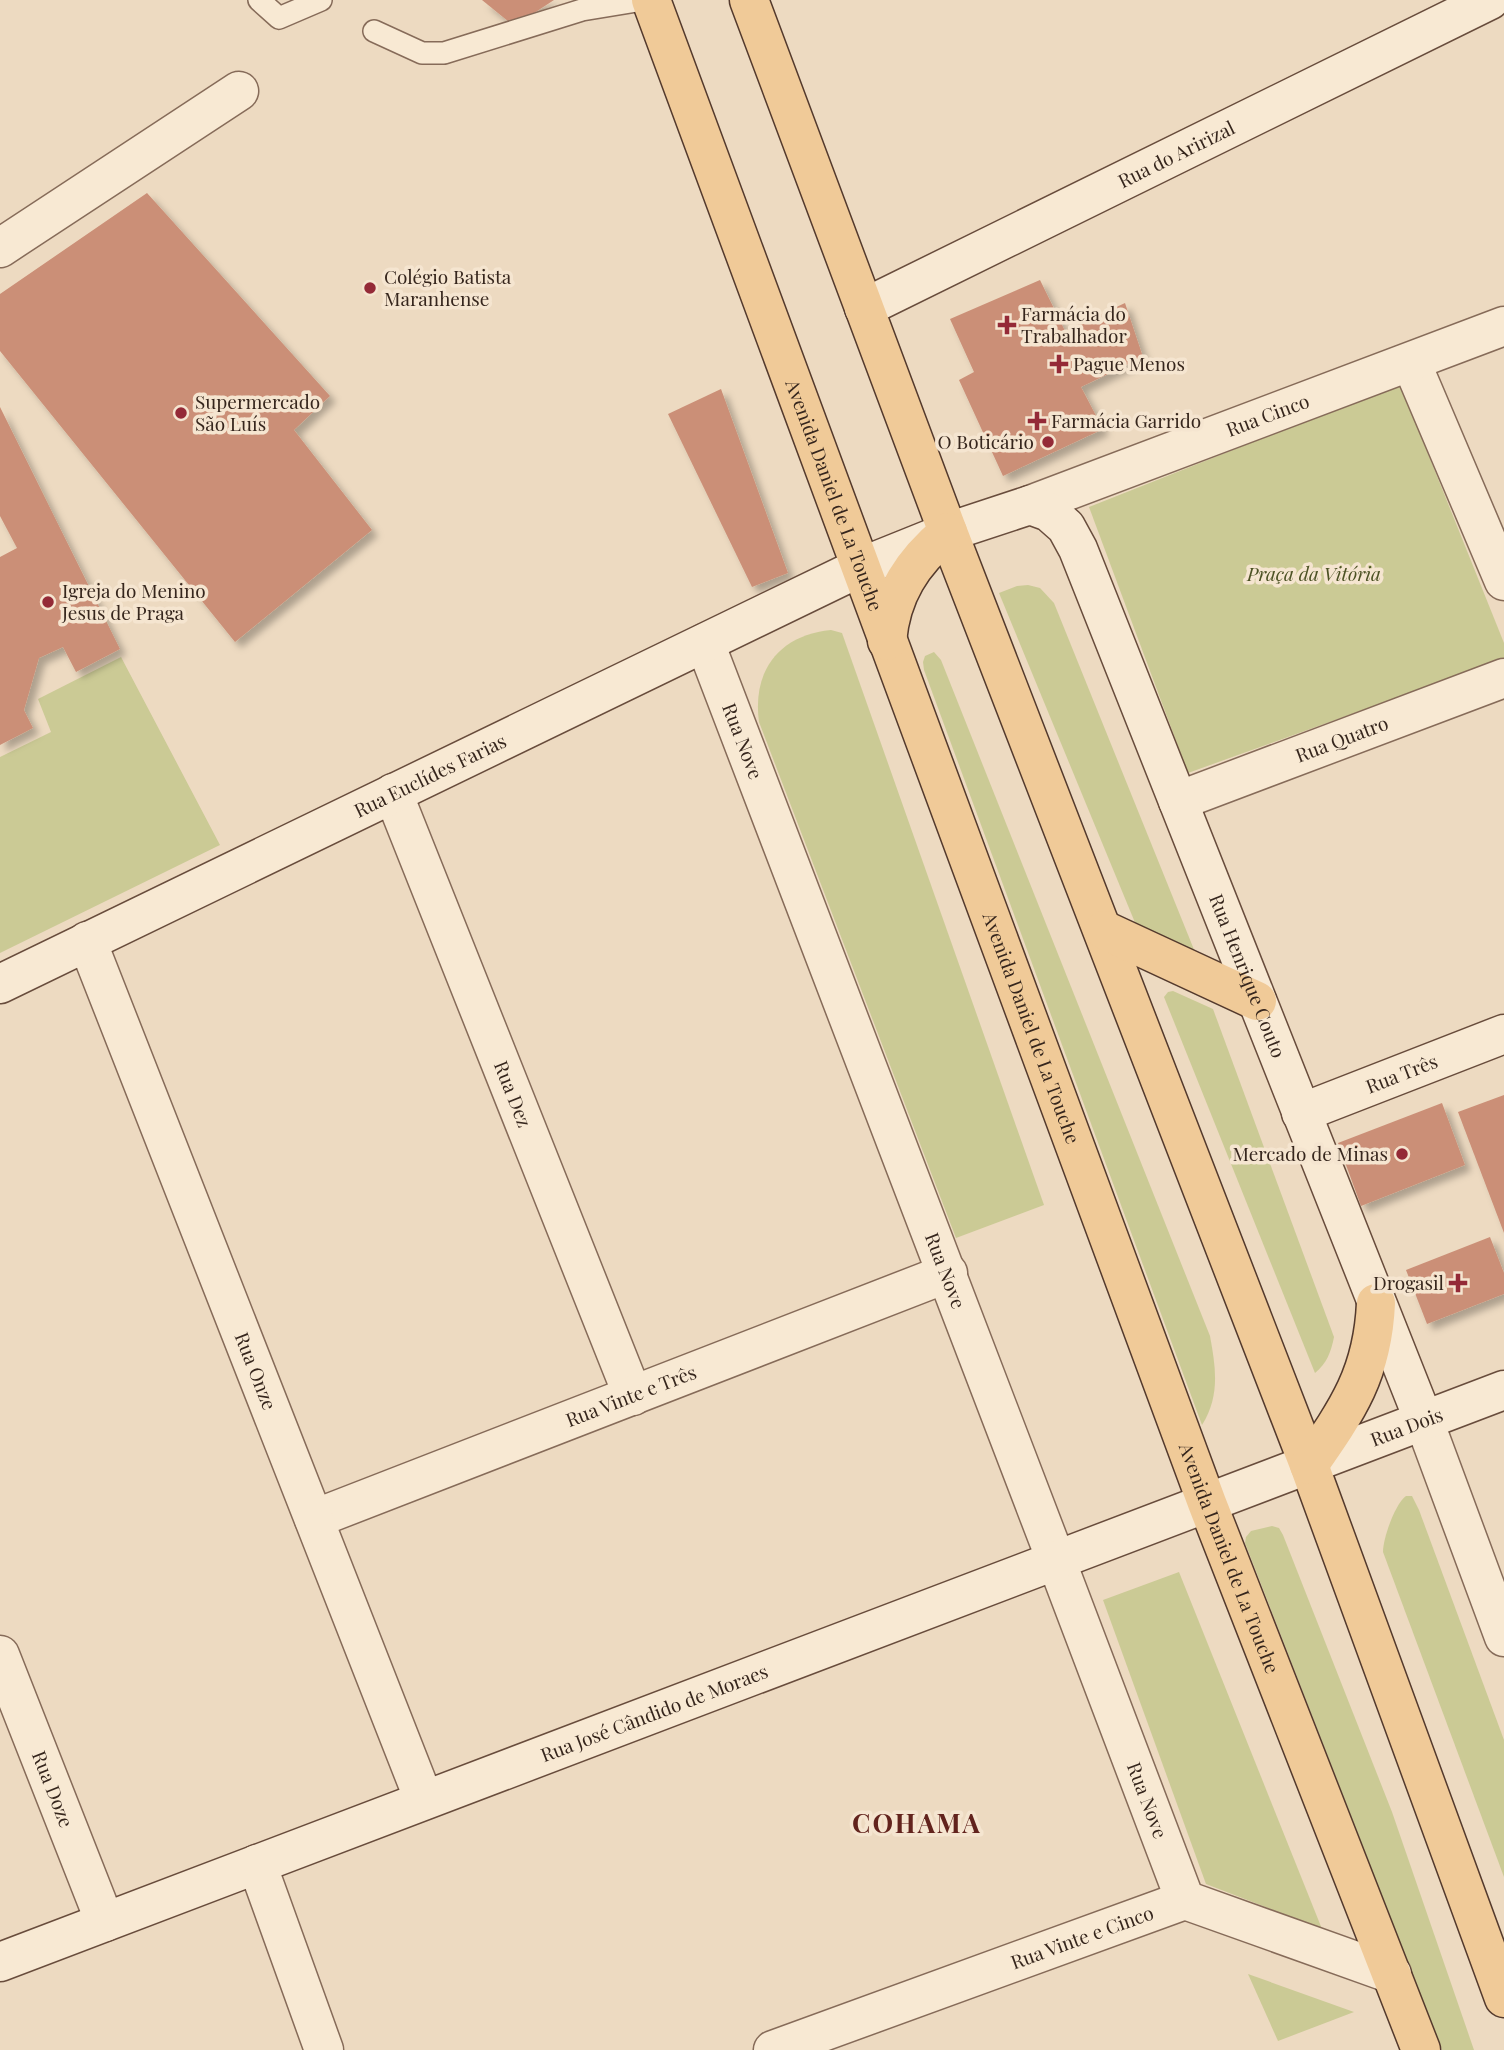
<svg xmlns="http://www.w3.org/2000/svg" width="1504" height="2050" viewBox="0 0 1504 2050" font-family="'Playfair Display',serif">
<style>
.green{fill:#cbca95}
.building{fill:#cb8f77;filter:url(#shadow)}
.lines{fill:none;stroke-linecap:round;stroke-linejoin:round}
.service-casing{stroke:#866b59;stroke-width:24}
.minor-casing{stroke:#866b59;stroke-width:41}
.tertiary-casing{stroke:#866b59;stroke-width:41}
.secondary-casing{stroke:#684c3c;stroke-width:41}
.primary-casing{stroke:#543a2d;stroke-width:41}
.service{stroke:#f8e9d3;stroke-width:21}
.minor{stroke:#f8e9d3;stroke-width:38}
.tertiary{stroke:#f8e9d3;stroke-width:38}
.secondary{stroke:#f8e9d3;stroke-width:38}
.primary{stroke:#f0ca98;stroke-width:38}
.poi-dot{fill:#942a37;stroke:#f5e5d0;stroke-width:2.5}
.labels{text-anchor:middle;stroke-width:7;stroke-linejoin:round;paint-order:stroke}
.street-label{font-size:19px;fill:#36261d;stroke:#f5e5d0}
.poi-label{font-size:19px;fill:#36261d;stroke:#f5e5d0;text-anchor:start}
.park-label{font-size:19px;font-style:italic;fill:#4c5224;stroke:#f5e5d0}
.district-label{font-size:26px;font-weight:bold;letter-spacing:2px;fill:#62231d;stroke:#f5e5d0}
</style>
<defs>
<filter id="shadow"><feDropShadow dx="6" dy="6" stdDeviation="3.5" flood-color="#0004"/></filter>
</defs>
<rect width="100%" height="100%" fill="#eddac1"/>
<g class="green">
<polygon points="1400,384 1504,643 1504,659 1188,773 1089,507"/>
<polygon points="1028,585 1040,588 1054,603 1197,957 1136,925 999,593 1017,586"/>
<path d="M831,630l11,3 202,572 -88,33 -197,-516c-7,-51 20,-87 72,-92z"/>
<path d="M934,652l7,8 269,676c6,33 10,60 -8,89l-278,-755 -1,-8 2,-6z"/>
<polygon points="121,657 220,845 0,953 0,757 51,732 38,699"/>
<path d="M1173,991l40,18 121,328c-3,15 -7,26 -19,36l-151,-376 4,-5z"/>
<path d="M1406,1496h6l7,14 85,230v137l-121,-325c0,-14 12,-48 23,-56z"/>
<polygon points="1272,1526 1279,1528 1283,1535 1392,1812 1474,2050 1442,2050 1245,1543 1246,1537 1251,1531"/>
<polygon points="1179,1572 1322,1929 1206,1884 1103,1600"/>
<polygon points="1248,1974 1354,2012 1278,2041"/>
</g>
<g class="building">
<polygon points="482,0 554,0 514,26"/>
<polygon points="147,193 330,396 294,430 372,530 235,642 0,351 0,294"/>
<polygon points="1040,280 1065,331 1125,303 1143,357 1081,387 1103,429 1003,476 959,380 974,372 950,319"/>
<polygon points="721,389 788,573 752,587 668,414"/>
<polygon points="0,407 120,649 76,672 63,647 39,658 24,710 33,728 0,745 0,557 17,548 0,516"/>
<polygon points="1504,1095 1504,1233 1458,1112"/>
<polygon points="1442,1103 1465,1165 1361,1206 1338,1143"/>
<polygon points="1490,1237 1504,1273 1504,1294 1427,1324 1406,1270"/>
</g>
<g class="lines">
<g class="service-casing">
<g id="service">
<polyline points="259,0 279,18 321,0"/>
<polyline points="374,31 422,53 444,53 582,10 643,0"/>
</g>
</g>
<g class="minor-casing">
<g id="minor">
<polyline points="0,248 239,91"/>
<polyline points="1411,362 1504,581"/>
<path id="s1" d="M705,643l351,917"/>
<path id="s2" d="M393,793l240,603"/>
<path id="s3" d="M1178,801l326,-123"/>
<polyline points="1424,1421 1504,1637"/>
<path id="s4" d="M314,1519l634,-246"/>
<path id="s5" d="M0,1655l105,267"/>
<polyline points="257,1864 324,2050"/>
<path id="s6" d="M773,2050l412,-150"/>
</g>
</g>
<g class="tertiary-casing">
<g id="tertiary">
<path id="s7" d="M1030,505l474,-179"/>
<path id="s8" d="M87,941l337,859"/>
<path id="s9" d="M1056,1560l129,340 207,74"/>
</g>
</g>
<g class="secondary-casing">
<g id="secondary">
<path id="s10" d="M864,308l626,-308"/>
<path id="s11" d="M0,984l861,-417 87,-35 82,-27 19,7 17,15 12,22 346,872"/>
<path id="s12" d="M1301,1113l203,-79"/>
<path id="s13" d="M0,1962l1504,-572"/>
</g>
</g>
<g class="primary-casing">
<g id="primary">
<path id="s14" d="M651,0l556,1503 214,547"/>
<polyline points="749,0 948,532 1309,1465 1504,1998"/>
<path d="M887,641c4,-47 25,-79 61,-109"/>
<polyline points="1104,930 1257,1001"/>
<path d="M1309,1465c39,-56 64,-92 67,-162"/>
</g>
</g>
<use href="#service" class="service"/>
<use href="#minor" class="minor"/>
<use href="#tertiary" class="tertiary"/>
<use href="#secondary" class="secondary"/>
<use href="#primary" class="primary"/>
</g>
<g class="poi-dot">
<circle cx="370" cy="288" r="7"/>
<path d="M1003.5 314.5h7v7h7v7h-7v7h-7v-7h-7v-7h7z"/>
<path d="M1055.5 353.5h7v7h7v7h-7v7h-7v-7h-7v-7h7z"/>
<circle cx="181" cy="413" r="7"/>
<path d="M1033.5 410.5h7v7h7v7h-7v7h-7v-7h-7v-7h7z"/>
<circle cx="1048" cy="442" r="7"/>
<circle cx="48" cy="602" r="7"/>
<circle cx="1402" cy="1154" r="7"/>
<path d="M1454.5 1272.5h7v7h7v7h-7v7h-7v-7h-7v-7h7z"/>
</g>
<g class="labels">
<g class="street-label">
<text dy="7" stroke="none"><textPath href="#s10" startOffset="348">Rua do Aririzal</textPath></text>
<text dy="7" stroke="none"><textPath href="#s7" startOffset="254">Rua Cinco</textPath></text>
<text dy="7" stroke="none"><textPath href="#s14" startOffset="528">Avenida Daniel de La Touche</textPath></text>
<text dy="7" stroke="none"><textPath href="#s3" startOffset="175">Rua Quatro</textPath></text>
<text dy="7" stroke="none"><textPath href="#s1" startOffset="105">Rua Nove</textPath></text>
<text dy="7" stroke="none"><textPath href="#s11" startOffset="478">Rua Euclídes Farias</textPath></text>
<text dy="7" stroke="none"><textPath href="#s11" startOffset="1664">Rua Henrique Couto</textPath></text>
<text dy="7" stroke="none"><textPath href="#s14" startOffset="1096">Avenida Daniel de La Touche</textPath></text>
<text dy="7" stroke="none"><textPath href="#s12" startOffset="108">Rua Três</textPath></text>
<text dy="7" stroke="none"><textPath href="#s2" startOffset="324">Rua Dez</textPath></text>
<text dy="7" stroke="none"><textPath href="#s1" startOffset="672">Rua Nove</textPath></text>
<text dy="7" stroke="none"><textPath href="#s8" startOffset="462">Rua Onze</textPath></text>
<text dy="7" stroke="none"><textPath href="#s4" startOffset="340">Rua Vinte e Três</textPath></text>
<text dy="7" stroke="none"><textPath href="#s13" startOffset="1505">Rua Dois</textPath></text>
<text dy="7" stroke="none"><textPath href="#s14" startOffset="1662">Avenida Daniel de La Touche</textPath></text>
<text dy="7" stroke="none"><textPath href="#s13" startOffset="700">Rua José Cândido de Moraes</textPath></text>
<text dy="7" stroke="none"><textPath href="#s5" startOffset="144">Rua Doze</textPath></text>
<text dy="7" stroke="none"><textPath href="#s9" startOffset="257">Rua Nove</textPath></text>
<text dy="7" stroke="none"><textPath href="#s6" startOffset="329">Rua Vinte e Cinco</textPath></text>
</g>
<g class="poi-label">
<text x="384" y="284">Colégio Batista<tspan x="384" dy="22">Maranhense</tspan></text>
<text x="1021" y="321">Farmácia do<tspan x="1021" dy="22">Trabalhador</tspan></text>
<text x="1073" y="371">Pague Menos</text>
<text x="195" y="409">Supermercado<tspan x="195" dy="22">São Luís</tspan></text>
<text x="1051" y="428">Farmácia Garrido</text>
<text x="1034" y="449" text-anchor="end">O Boticário</text>
<text x="62" y="598">Igreja do Menino<tspan x="62" dy="22">Jesus de Praga</tspan></text>
<text x="1388" y="1161" text-anchor="end">Mercado de Minas</text>
<text x="1444" y="1290" text-anchor="end">Drogasil</text>
</g>
<g class="park-label">
<text x="1314" y="581">Praça da Vitória</text>
</g>
<g class="district-label">
<text x="917" y="1833">COHAMA</text>
</g>
</g>
</svg>
